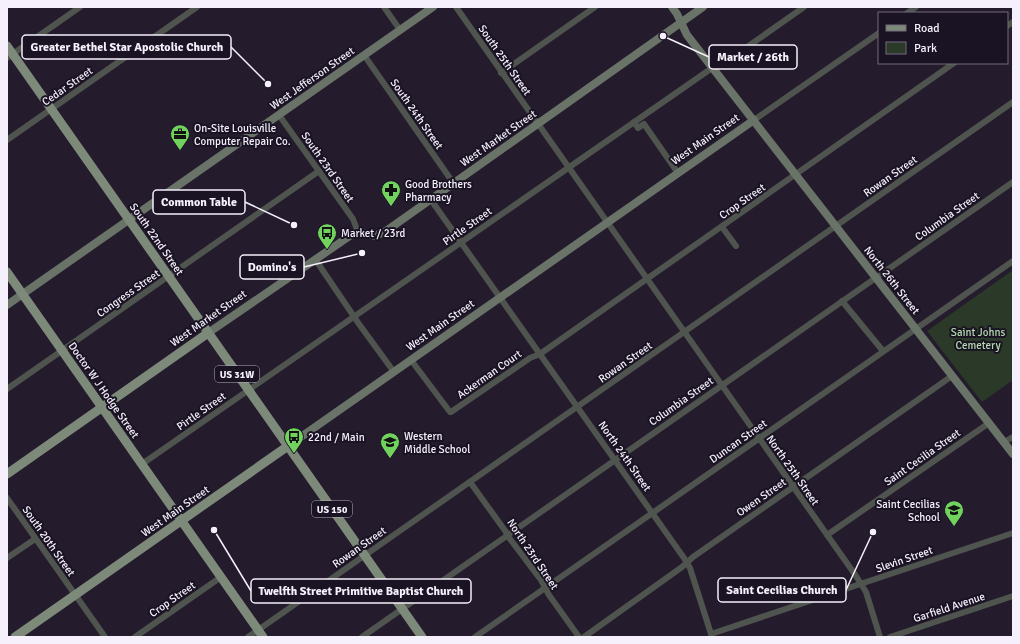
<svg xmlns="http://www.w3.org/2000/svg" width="1020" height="644" viewBox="0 0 1020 644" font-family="Signika,sans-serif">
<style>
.green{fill:#2b3928}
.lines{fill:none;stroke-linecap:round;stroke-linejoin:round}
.street{stroke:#4f554e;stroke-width:6}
.secondary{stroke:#697367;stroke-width:8}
.primary{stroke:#7d8a7a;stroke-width:9}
.labels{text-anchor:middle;stroke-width:4;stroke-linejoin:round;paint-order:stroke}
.shield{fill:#1a1323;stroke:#b3aebb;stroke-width:1}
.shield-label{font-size:10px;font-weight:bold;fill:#f5f0fc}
.street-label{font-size:11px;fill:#f5f0fc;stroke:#1a1323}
.poi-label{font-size:11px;fill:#f5f0fc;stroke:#1a1323;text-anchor:start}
.park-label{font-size:11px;fill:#b4daad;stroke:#1a1323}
.leader{fill:none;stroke:#f5f0fc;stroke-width:1.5}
.callout-dot{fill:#f5f0fc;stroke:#1a1323;stroke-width:1.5}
.callout{fill:#1a1323;stroke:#f5f0fc;stroke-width:1.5}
.callout-label{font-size:12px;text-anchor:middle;font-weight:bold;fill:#f5f0fc}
</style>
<rect width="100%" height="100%" fill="#241c2d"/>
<polygon class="green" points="1013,270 1013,380 982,402 927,331"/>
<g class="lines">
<g class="street">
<polyline points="384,7 400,30"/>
<polyline points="456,7 856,576 866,592 880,637"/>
<polyline points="907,13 916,7"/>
<polyline points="1007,26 1013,22"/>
<polyline points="364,55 454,184"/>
<polyline points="7,58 80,7"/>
<polyline points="501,73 595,7"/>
<polyline points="279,115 353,219 358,232"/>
<polyline points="754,120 879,33"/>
<polyline points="634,122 638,128 644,124 678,173"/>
<polyline points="7,140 197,7"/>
<polyline points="431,200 684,558 690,568 712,637"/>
<polyline points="722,227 736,246"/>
<polyline points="315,259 359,324 394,372"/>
<polyline points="842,301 883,351"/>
<polyline points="411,360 450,412 451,412 530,358 540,354 954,63"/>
<polyline points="7,389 319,171"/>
<polyline points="1004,442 1013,437"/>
<polyline points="142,464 712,68 720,66 804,7"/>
<polyline points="470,482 506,532 507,535 541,580 549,595 579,637"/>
<polyline points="7,498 105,637"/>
<polyline points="827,535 989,423"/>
<polyline points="7,558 35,539"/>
<polyline points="711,634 1013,533"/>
<polyline points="135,637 221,577"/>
<polyline points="248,637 1013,102"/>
<polyline points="362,637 1013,182"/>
<polyline points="475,637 1013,261"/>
<polyline points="584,637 682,567 693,557 952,376"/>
<polyline points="890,637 1013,596"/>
</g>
<g class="secondary">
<polyline points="672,7 677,14 687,35 1013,454"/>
<polyline points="7,305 433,7"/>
<polyline points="208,333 354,233 361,232 375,236 386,231 703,7"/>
<polyline points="288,446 754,120"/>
</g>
<g class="primary">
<polyline points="7,46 422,637"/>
<polyline points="7,272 263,637"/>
<polyline points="7,474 208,333"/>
<polyline points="15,637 288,446"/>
</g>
</g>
<defs>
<g id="office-pin" transform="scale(1)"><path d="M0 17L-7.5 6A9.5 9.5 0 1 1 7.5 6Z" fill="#71d25e" stroke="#1a1323"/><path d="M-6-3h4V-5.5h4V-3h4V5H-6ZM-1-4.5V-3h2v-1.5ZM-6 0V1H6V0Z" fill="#111"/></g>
<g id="pharmacy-pin" transform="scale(1)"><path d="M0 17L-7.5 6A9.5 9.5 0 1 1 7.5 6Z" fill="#71d25e" stroke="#1a1323"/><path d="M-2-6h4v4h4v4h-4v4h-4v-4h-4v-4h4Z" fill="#111"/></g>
<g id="bus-pin" transform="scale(1)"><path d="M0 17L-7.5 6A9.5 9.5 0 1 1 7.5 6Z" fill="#71d25e" stroke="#1a1323"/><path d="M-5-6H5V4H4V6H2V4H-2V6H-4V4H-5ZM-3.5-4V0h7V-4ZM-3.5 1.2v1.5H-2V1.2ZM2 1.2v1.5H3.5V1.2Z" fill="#111"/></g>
<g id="school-pin" transform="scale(1)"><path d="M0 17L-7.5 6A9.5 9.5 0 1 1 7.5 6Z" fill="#71d25e" stroke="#1a1323"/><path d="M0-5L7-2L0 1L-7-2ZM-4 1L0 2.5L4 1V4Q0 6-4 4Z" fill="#111"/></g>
</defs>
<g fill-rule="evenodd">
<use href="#office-pin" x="180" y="134"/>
<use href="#pharmacy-pin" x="391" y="190"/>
<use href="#bus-pin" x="327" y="233"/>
<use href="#bus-pin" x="294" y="437"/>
<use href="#school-pin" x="390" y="442"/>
<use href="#school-pin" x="954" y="510"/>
</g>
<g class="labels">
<g class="shield">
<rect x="215" y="366" width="44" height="16" rx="3"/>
<rect x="312" y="501" width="40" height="16" rx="3"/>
</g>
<g class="shield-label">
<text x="237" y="378">US 31W</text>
<text x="332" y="513">US 150</text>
</g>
<g class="street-label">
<text transform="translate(505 60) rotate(55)" y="4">South 25th Street</text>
<text transform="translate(312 78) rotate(-35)" y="4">West Jefferson Street</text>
<text transform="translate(67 86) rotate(-35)" y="4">Cedar Street</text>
<text transform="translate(417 114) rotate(55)" y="4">South 24th Street</text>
<text transform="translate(498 138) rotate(-35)" y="4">West Market Street</text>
<text transform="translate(705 139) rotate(-35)" y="4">West Main Street</text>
<text transform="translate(328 167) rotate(55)" y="4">South 23rd Street</text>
<text transform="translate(890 176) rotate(-35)" y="4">Rowan Street</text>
<text transform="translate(742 201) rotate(-35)" y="4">Crop Street</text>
<text transform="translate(947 216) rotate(-35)" y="4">Columbia Street</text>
<text transform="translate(467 226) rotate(-35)" y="4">Pirtle Street</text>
<text transform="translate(157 239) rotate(55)" y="4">South 22nd Street</text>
<text transform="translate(892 280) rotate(52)" y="4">North 26th Street</text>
<text transform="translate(128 293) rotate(-35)" y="4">Congress Street</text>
<text transform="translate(208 318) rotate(-35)" y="4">West Market Street</text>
<text transform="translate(440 325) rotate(-35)" y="4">West Main Street</text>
<text transform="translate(625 362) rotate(-35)" y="4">Rowan Street</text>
<text transform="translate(489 374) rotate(-35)" y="4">Ackerman Court</text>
<text transform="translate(104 390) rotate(55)" y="4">Doctor W J Hodge Street</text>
<text transform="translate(681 401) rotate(-35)" y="4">Columbia Street</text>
<text transform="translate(201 411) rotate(-35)" y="4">Pirtle Street</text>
<text transform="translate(738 441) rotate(-35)" y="4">Duncan Street</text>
<text transform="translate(625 456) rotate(55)" y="4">North 24th Street</text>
<text transform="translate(922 457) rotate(-35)" y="4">Saint Cecilia Street</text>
<text transform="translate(793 470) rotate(55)" y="4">North 25th Street</text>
<text transform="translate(761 497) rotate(-35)" y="4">Owen Street</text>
<text transform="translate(175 511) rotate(-35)" y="4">West Main Street</text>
<text transform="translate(49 541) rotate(55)" y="4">South 20th Street</text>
<text transform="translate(359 547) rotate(-35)" y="4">Rowan Street</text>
<text transform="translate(533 554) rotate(56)" y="4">North 23rd Street</text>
<text transform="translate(904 559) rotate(-19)" y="4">Slevin Street</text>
<text transform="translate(172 599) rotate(-35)" y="4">Crop Street</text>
<text transform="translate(949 607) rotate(-18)" y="4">Garfield Avenue</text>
</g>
<g class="poi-label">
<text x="194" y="132">On-Site Louisville<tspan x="194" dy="13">Computer Repair Co.</tspan></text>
<text x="405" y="188">Good Brothers<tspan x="405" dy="13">Pharmacy</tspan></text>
<text x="341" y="237">Market / 23rd</text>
<text x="404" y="440">Western<tspan x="404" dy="13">Middle School</tspan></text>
<text x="308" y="441">22nd / Main</text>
<text x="940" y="508" text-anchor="end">Saint Cecilias<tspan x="940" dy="13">School</tspan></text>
</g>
<g class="park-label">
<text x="978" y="336">Saint Johns<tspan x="978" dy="13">Cemetery</tspan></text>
</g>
</g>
<path class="leader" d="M268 84L231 47M663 36L709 57M294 225L245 202M362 253L304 267M873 532L846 590M214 530L251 591"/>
<g class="callout-dot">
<circle cx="268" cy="84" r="4"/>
<circle cx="663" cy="36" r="4"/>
<circle cx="294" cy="225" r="4"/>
<circle cx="362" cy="253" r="4"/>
<circle cx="873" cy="532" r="4"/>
<circle cx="214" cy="530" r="4"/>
</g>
<g class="callout">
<rect x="22" y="35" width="209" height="24" rx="4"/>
<rect x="709" y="45" width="88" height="24" rx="4"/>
<rect x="153" y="190" width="92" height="24" rx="4"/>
<rect x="240" y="255" width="64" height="24" rx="4"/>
<rect x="718" y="578" width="128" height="24" rx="4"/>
<rect x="251" y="579" width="220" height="24" rx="4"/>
</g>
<g class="callout-label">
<text x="127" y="51">Greater Bethel Star Apostolic Church</text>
<text x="753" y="61">Market / 26th</text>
<text x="199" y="206">Common Table</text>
<text x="272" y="271">Domino's</text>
<text x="782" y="594">Saint Cecilias Church</text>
<text x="361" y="595">Twelfth Street Primitive Baptist Church</text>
</g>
<rect width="1020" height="644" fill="none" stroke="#f5f0fc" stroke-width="16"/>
<rect x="878" y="12" width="130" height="52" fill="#1a1323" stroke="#726b7a"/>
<rect x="886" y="25" width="20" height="6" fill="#7d8a7a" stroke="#726b7a"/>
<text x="914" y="32" font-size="12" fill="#f5f0fc">Road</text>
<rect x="886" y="42" width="20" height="12" fill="#2b3928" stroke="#726b7a"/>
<text x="914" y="52" font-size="12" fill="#f5f0fc">Park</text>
</svg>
